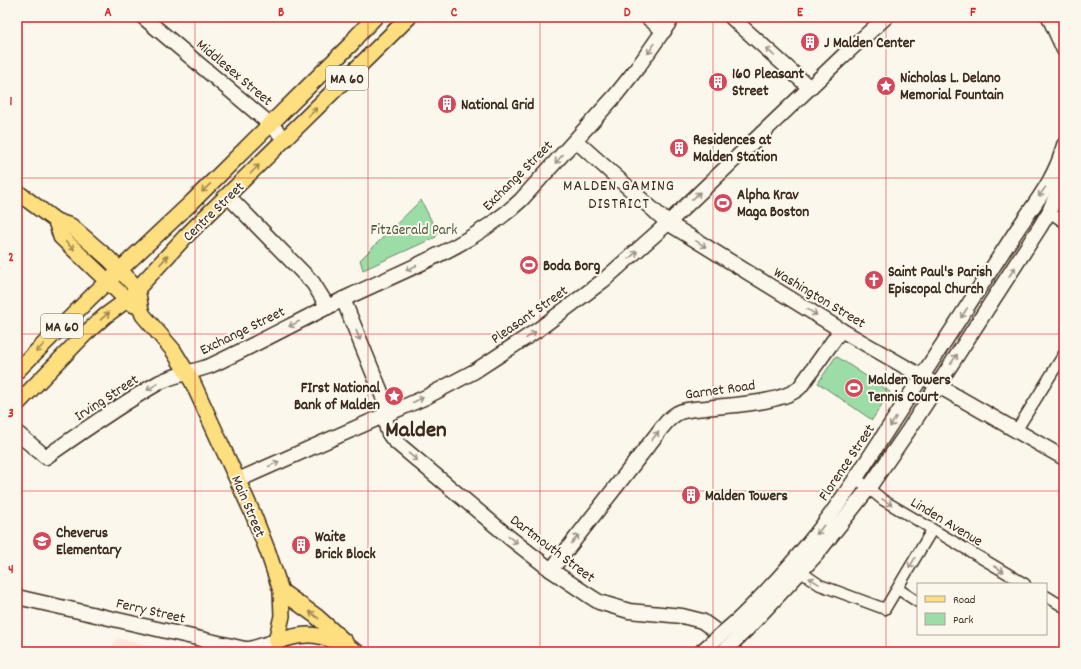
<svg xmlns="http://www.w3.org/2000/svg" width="1081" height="669" viewBox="0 0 1081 669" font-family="Dekko,sans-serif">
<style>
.built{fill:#fce9da}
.green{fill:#9cdda7;stroke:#6c8462}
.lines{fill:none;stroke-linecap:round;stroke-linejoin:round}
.street-casing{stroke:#3b2a1e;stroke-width:13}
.secondary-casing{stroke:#3b2a1e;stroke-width:17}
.primary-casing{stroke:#3b2a1e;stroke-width:18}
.street{stroke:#fbf7ec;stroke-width:10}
.secondary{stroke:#fbf7ec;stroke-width:14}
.primary{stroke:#fddf80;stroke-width:15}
.secondary-bridge-casing{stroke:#3b2a1e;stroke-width:17;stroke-linecap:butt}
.secondary-bridge{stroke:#fbf7ec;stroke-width:14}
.oneway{stroke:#9b9085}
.oneway2{stroke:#9c844f}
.grid{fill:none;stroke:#d62828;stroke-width:1;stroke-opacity:0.55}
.labels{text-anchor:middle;stroke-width:4;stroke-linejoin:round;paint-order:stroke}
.shield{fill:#fbf7ec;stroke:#75685c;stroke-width:1}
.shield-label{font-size:14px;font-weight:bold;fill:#3b2a1e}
.poi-label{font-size:15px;font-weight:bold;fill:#3b2a1e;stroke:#fbf7ec;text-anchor:start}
.street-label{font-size:15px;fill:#3b2a1e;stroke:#fbf7ec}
.park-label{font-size:15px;fill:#535740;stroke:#fbf7ec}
.neighbourhood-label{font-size:16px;letter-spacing:1px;fill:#3b2a1e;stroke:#fbf7ec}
.town-label{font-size:23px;font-weight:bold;fill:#3b2a1e;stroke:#fbf7ec}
.neatline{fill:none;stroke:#d62828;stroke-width:1.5}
.grid-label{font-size:13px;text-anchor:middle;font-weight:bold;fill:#d62828}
</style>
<rect width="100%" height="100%" fill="#fbf7ec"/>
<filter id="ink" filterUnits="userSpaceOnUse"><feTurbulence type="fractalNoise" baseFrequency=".025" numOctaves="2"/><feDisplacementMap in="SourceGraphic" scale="8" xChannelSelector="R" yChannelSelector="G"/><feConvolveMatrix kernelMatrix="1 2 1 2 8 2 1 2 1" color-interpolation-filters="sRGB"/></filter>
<g filter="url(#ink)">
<polygon class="built" points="117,638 175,652 109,652"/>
<g class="green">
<polygon points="421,200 437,232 436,237 363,270 360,260"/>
<polygon points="836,356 890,392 872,420 818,383"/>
</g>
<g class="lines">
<g class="street-casing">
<g id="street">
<polyline points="1049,212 1064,222"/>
<polyline points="1016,431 1064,354"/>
<polyline points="856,478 883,500 1025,584"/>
<polyline points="801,572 820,585 885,609 932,530"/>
<polyline points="898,589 918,602"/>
<polyline points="1046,596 1064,607"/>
</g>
</g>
<g class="secondary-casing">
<g id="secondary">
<polyline points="143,17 270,124 285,139"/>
<polyline points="647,17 664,31"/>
<polyline points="731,17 810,88"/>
<polyline points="1049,17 1064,50"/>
<polyline points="576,141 668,223 841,330 1064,458"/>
<polyline points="228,196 313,283 328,307"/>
<path d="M343,299l42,103c3,18 -4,27 12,41l113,95 41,32 37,25 11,7 30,9 53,5 20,5 14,10 19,21"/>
<path d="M17,433l29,24c37,-26 75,-53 114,-75 16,-8 35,-10 52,-17 47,-22 92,-47 138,-69 59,-28 123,-51 171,-96l94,-104 23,-29 35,-50"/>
<polyline points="238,480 426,397 475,371 539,329 604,280 668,223 843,56 886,17"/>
<path d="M551,570l106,-136c5,-7 11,-15 19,-20 8,-5 20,-5 30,-6 23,-3 79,-5 94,-21l41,-57"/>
<polyline points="17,597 245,649 250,649 276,641"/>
<path d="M739,619c25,-25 50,-51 72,-79 17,-20 31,-41 45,-62 52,-79 103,-159 155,-239 19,-30 45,-59 53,-94"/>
<polyline points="747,629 816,555 868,489 908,431 1040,227 1049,212 1064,177"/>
</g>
</g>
<g class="primary-casing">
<g id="primary">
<path d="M17,192l39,29 15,5 38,33 28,29 4,22 2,5 30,35 19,31 61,133 15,38 13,39 1,25 -6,25c11,-2 23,-7 34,-6 13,0 36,10 47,17"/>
<polyline points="56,221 61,237 127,300 134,305"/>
<polyline points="17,371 93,295 192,202 352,43 356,37 375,17"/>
<polyline points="17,404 85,334 105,316 127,300 185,237 409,17"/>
<polyline points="281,591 316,616 345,642"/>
</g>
</g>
<use href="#street" class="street"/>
<use href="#secondary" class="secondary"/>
<use href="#primary" class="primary"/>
<g class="secondary-bridge-casing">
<g id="secondary-bridge">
<polyline points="701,652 739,619"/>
<polyline points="723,652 747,629"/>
</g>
</g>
<use href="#secondary-bridge" class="secondary-bridge"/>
</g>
<defs><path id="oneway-shaft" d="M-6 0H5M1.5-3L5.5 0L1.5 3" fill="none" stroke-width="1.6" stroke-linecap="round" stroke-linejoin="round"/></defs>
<g class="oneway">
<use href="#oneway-shaft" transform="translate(651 49) rotate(124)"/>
<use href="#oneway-shaft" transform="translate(770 52) rotate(-138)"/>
<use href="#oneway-shaft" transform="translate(559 159) rotate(132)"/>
<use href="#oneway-shaft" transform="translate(1042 192) rotate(126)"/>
<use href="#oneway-shaft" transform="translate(696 196) rotate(-44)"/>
<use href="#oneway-shaft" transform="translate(701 244) rotate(32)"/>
<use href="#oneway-shaft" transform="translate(633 255) rotate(-42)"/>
<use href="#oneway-shaft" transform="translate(411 268) rotate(155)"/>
<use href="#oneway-shaft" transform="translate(1012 272) rotate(-57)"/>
<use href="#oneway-shaft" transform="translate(812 312) rotate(32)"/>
<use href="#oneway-shaft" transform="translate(964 313) rotate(123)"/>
<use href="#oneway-shaft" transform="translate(294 324) rotate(153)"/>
<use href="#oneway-shaft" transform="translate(358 335) rotate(68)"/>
<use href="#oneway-shaft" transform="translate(531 335) rotate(-35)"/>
<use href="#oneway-shaft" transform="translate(954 359) rotate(-56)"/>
<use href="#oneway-shaft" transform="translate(152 387) rotate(149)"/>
<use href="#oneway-shaft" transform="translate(418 400) rotate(-25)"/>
<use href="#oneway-shaft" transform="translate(893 422) rotate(122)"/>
<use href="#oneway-shaft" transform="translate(655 436) rotate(-52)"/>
<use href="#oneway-shaft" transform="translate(413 457) rotate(40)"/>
<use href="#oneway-shaft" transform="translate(274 464) rotate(-25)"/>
<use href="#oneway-shaft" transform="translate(887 502) rotate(32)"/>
<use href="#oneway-shaft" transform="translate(820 530) rotate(128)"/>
<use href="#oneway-shaft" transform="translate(575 539) rotate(-52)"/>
<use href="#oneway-shaft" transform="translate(513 540) rotate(38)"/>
<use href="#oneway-shaft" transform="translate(912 563) rotate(120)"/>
<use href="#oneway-shaft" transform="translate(999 569) rotate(30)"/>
<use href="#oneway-shaft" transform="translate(814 581) rotate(-148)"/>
</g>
<g class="oneway2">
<use href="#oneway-shaft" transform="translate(313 112) rotate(-45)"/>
<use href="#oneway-shaft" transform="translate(255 169) rotate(-45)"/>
<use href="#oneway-shaft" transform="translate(206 188) rotate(136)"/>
<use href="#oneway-shaft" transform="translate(70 246) rotate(44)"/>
<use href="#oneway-shaft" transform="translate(164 260) rotate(-47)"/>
<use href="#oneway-shaft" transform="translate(105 316) rotate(-41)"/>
<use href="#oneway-shaft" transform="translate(40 348) rotate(135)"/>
<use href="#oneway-shaft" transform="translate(314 615) rotate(-142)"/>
</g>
</g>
<path class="grid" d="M195,17v635M368,17v635M540,17v635M713,17v635M886,17v635M17,178h1047M17,334h1047M17,491h1047"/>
<defs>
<g id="building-disc" transform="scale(1)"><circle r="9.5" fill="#d1495b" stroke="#fbf7ec"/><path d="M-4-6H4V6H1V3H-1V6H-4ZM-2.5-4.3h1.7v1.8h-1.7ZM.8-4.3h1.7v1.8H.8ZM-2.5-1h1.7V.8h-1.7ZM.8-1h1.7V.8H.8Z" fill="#fff"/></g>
<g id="sight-disc" transform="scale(1)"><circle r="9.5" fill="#d1495b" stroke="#fbf7ec"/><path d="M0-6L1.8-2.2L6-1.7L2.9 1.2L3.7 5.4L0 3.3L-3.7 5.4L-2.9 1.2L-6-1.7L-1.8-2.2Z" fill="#fff"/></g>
<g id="stadium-disc" transform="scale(1)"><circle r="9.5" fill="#d1495b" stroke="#fbf7ec"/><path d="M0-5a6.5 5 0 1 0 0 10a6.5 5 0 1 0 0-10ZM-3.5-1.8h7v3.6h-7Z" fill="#fff"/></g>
<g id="church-disc" transform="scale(1)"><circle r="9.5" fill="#d1495b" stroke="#fbf7ec"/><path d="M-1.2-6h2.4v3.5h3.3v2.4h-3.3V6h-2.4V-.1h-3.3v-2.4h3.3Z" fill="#fff"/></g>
<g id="school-disc" transform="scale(1)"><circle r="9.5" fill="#d1495b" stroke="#fbf7ec"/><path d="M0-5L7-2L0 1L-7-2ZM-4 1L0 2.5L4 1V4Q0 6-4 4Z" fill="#fff"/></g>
</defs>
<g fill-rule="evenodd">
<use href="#building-disc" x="810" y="42"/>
<use href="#building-disc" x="718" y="82"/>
<use href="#sight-disc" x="886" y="86"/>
<use href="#building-disc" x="447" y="104"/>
<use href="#building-disc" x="679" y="148"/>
<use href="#stadium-disc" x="723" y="203"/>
<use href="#stadium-disc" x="529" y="265"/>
<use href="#church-disc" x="874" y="280"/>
<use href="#stadium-disc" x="854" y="388"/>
<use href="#sight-disc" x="394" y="396"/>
<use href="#building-disc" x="691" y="495"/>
<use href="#school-disc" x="42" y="541"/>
<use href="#building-disc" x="301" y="545"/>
</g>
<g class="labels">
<g class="shield">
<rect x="326" y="66" width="42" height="24" rx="3"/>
<rect x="41" y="314" width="42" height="24" rx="3"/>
</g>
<g class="shield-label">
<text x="347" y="83">MA 60</text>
<text x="62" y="331">MA 60</text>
</g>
<g class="poi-label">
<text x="824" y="47">J Malden Center</text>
<text x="732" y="78">160 Pleasant<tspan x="732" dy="17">Street</tspan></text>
<text x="900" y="82">Nicholas L. Delano<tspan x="900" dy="17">Memorial Fountain</tspan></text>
<text x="461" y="109">National Grid</text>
<text x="693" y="144">Residences at<tspan x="693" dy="17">Malden Station</tspan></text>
<text x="737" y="199">Alpha Krav<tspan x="737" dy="17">Maga Boston</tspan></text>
<text x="543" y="270">Boda Borg</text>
<text x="888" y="276">Saint Paul's Parish<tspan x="888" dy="17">Episcopal Church</tspan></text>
<text x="868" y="384">Malden Towers<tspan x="868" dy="17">Tennis Court</tspan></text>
<text x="380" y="392" text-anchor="end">FIrst National<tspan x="380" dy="17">Bank of Malden</tspan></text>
<text x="705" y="500">Malden Towers</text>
<text x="56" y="537">Cheverus<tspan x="56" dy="17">Elementary</tspan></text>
<text x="315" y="541">Waite<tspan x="315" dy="17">Brick Block</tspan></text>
</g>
<g class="street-label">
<text transform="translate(235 72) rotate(40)" y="5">Middlesex Street</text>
<text transform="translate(517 175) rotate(-45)" y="5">Exchange Street</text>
<text transform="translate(213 211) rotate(-44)" y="5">Centre Street</text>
<text transform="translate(820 297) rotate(31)" y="5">Washington Street</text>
<text transform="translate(529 314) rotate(-35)" y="5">Pleasant Street</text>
<text transform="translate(242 330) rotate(-26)" y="5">Exchange Street</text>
<text transform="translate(720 389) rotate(-8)" y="5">Garnet Road</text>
<text transform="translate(106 397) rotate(-33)" y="5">Irving Street</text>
<text transform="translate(846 462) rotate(-56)" y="5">Florence Street</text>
<text transform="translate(249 506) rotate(67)" y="5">Main Street</text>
<text transform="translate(947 521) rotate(31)" y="5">Linden Avenue</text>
<text transform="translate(553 548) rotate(37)" y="5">Dartmouth Street</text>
<text transform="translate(151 610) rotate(13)" y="5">Ferry Street</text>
</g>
<g class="park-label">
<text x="414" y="234">FitzGerald Park</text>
</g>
<g class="neighbourhood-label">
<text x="619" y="190">MALDEN GAMING<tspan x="619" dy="18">DISTRICT</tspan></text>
</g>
<g class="town-label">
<text x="416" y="436">Malden</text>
</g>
</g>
<rect width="1081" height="669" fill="none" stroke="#fbf7ec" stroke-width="44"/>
<rect x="917" y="583" width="130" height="52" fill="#fbf7ec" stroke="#aea59a"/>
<rect x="925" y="596" width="20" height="6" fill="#fddf80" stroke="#aea59a"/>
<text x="953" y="603" font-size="12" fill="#3b2a1e">Road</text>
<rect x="925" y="613" width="20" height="12" fill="#9cdda7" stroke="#aea59a"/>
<text x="953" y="623" font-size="12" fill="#3b2a1e">Park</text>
<rect x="22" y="22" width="1037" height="625" class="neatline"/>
<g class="grid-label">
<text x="108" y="16">A</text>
<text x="281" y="16">B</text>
<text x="454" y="16">C</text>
<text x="627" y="16">D</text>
<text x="800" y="16">E</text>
<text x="973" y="16">F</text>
<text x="11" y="105">1</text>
<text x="11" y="261">2</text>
<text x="11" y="417">3</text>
<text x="11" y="573">4</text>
</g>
</svg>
